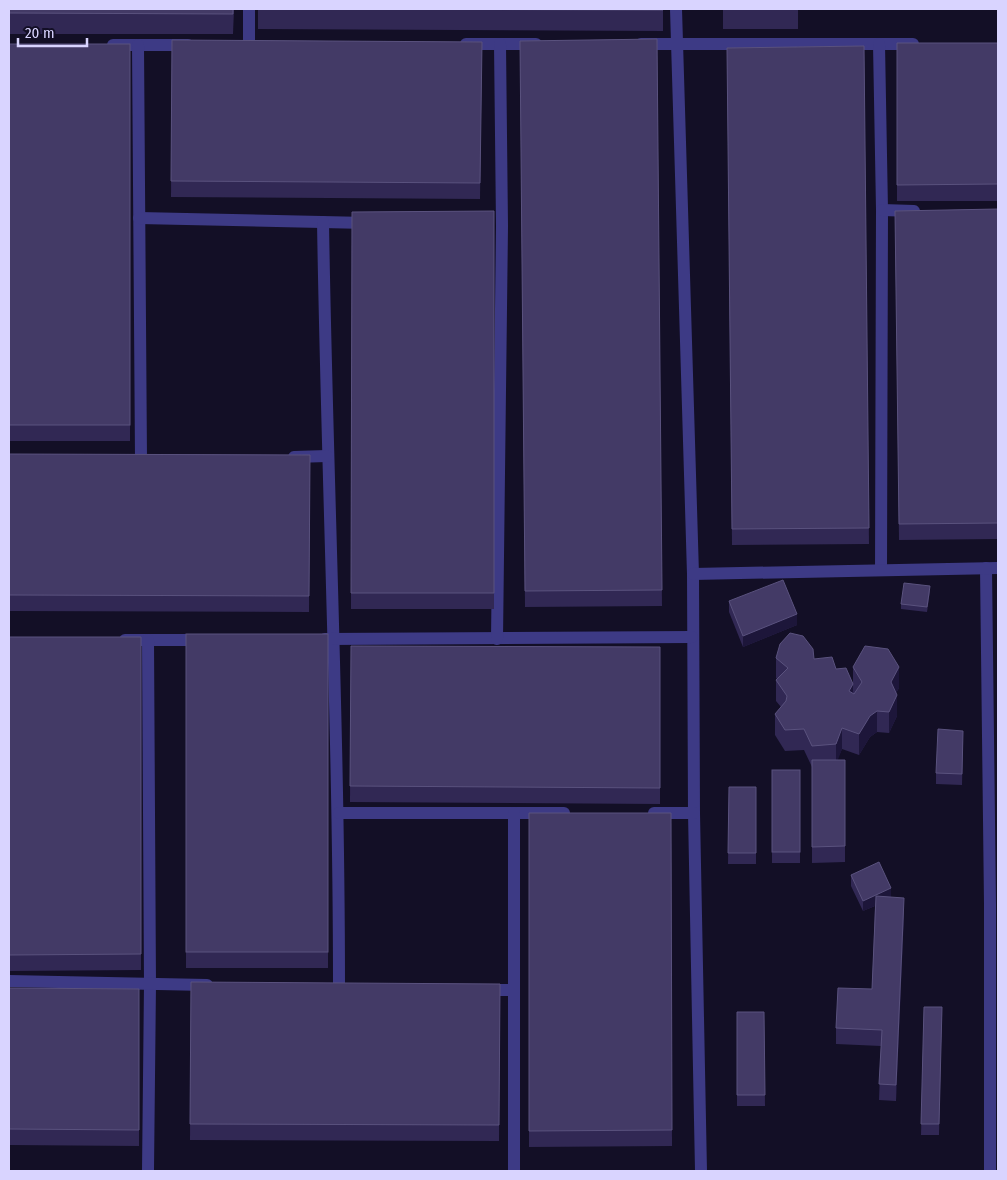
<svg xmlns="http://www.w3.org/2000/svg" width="1007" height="1180" viewBox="0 0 1007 1180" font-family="'Fira Sans Condensed',sans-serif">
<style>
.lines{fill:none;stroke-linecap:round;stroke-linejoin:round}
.minor{stroke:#3d3a85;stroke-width:12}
.wall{fill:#312854}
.shaded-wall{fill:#1d163a}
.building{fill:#433a66;stroke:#5a527e}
</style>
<rect width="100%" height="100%" fill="#130f26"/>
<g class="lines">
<g class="minor">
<polyline points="249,9 249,45"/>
<polyline points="676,9 693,574 694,813 701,1171"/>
<polyline points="466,44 536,44"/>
<polyline points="641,44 913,44"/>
<polyline points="879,44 882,210 881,570"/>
<polyline points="113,45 188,45"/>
<polyline points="138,45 141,459"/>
<polyline points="882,210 914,211"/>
<polyline points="139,218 367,223"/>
<path d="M323,222c4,255 16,510 16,765"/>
<polyline points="294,457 327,456"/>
<polyline points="986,568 990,904 990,1171"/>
<polyline points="693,574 998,568"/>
<polyline points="325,639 692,637"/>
<polyline points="497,639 502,226 500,44"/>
<polyline points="125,640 202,640"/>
<polyline points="148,640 150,984 148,1171"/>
<polyline points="339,813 564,813"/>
<polyline points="654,813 694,813"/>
<polyline points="9,981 207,985"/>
<polyline points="484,990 514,990"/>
<polyline points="514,1171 514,813"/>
</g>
</g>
<g class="wall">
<polygon points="9,9 234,9 233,34 9,34"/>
<polygon points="258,9 663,9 663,31 258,29"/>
<rect x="723" y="9" width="75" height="20"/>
<polygon points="657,39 662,606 525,607 520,41"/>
<polygon points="172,40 482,42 480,199 171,197"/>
<rect x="897" y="43" width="101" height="158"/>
<rect x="9" y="44" width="121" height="397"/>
<polygon points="864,46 869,544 732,545 727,48"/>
<polygon points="998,209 998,539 899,540 895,211"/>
<polygon points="494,211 494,609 351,609 352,212"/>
<polygon points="9,454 310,455 309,612 9,611"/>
<polygon points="930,591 927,612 901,609 901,604"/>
<polygon points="729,601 797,625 743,647 729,612"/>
<rect x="186" y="634" width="142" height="334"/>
<polygon points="9,637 141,637 141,970 9,971"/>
<polygon points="351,646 660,647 660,804 350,802"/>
<polygon points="776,658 814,659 836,669 853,683 853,667 899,688 896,693 897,716 889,733 877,732 870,737 859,755 842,749 837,760 845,760 845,862 812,863 812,767 804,750 785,751 775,735 775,714 781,707 776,701 776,680 777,679 776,678"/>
<polygon points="963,741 962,785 936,784 936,773"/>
<rect x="772" y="770" width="28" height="93"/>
<polygon points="729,787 756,787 756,864 728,864"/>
<polygon points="529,813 671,813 672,1146 529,1147"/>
<polygon points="851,875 891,897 904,914 896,1101 879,1100 881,1046 836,1044 836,1028 872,989 875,906 863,911 851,886"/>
<polygon points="191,982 500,984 499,1141 190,1140"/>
<polygon points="9,988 139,989 139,1146 9,1145"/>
<polygon points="924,1007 942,1007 939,1135 921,1135"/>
<polygon points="737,1012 764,1012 765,1106 737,1106"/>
</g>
<g class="shaded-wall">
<polygon points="797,614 797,625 743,647 743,636"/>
<polygon points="899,667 899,688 891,703 891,682"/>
<polygon points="853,684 853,705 849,691"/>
<polygon points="897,695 897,716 889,733 889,712"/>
<polygon points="877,711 877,732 870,737 859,755 859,734 870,716"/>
<polygon points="842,728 842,749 836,765 836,744"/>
<polygon points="891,888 891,899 863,911 863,901"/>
<polygon points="904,898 904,914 896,1101 896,1085"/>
</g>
<g class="building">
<polygon points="9,9 233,9 233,14 9,13"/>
<polygon points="328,9 663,9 663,10"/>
<polygon points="657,39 662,590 525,591 520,41"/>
<polygon points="172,40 482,42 480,183 171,181"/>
<polygon points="897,43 998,43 998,184 897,185"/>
<rect x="9" y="44" width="121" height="381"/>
<polygon points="864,46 869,528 732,529 727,48"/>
<polygon points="998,209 998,523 899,524 895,211"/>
<polygon points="494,211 494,593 351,593 352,212"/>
<polygon points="9,454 310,455 309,596 9,595"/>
<polygon points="783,580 797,614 743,636 729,601"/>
<polygon points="904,583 930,586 927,607 901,604"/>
<polygon points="790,633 803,636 813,649 814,659 832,657 836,669 846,668 853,684 849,691 854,694 862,682 853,667 865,646 888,649 899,667 891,682 897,695 889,712 877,711 870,716 859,734 842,728 836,744 812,746 804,729 785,730 775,714 786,701 787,696 776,680 788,668 776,658 780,644"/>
<rect x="186" y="634" width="142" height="318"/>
<polygon points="9,637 141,637 141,954 9,955"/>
<polygon points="351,646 660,647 660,788 350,786"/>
<polygon points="938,729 963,731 962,774 936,773"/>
<polygon points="812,760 845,760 845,846 812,847"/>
<rect x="772" y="770" width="28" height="82"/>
<polygon points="729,787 756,787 756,853 728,853"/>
<polygon points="529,813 671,813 672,1130 529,1131"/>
<polygon points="879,862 891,888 863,901 851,875"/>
<polygon points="876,896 904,898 896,1085 879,1084 882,1030 836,1028 838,988 872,989"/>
<polygon points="191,982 500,984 499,1125 190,1124"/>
<polygon points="9,988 139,989 139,1130 9,1129"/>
<polygon points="924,1007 942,1007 939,1124 921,1124"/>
<polygon points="737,1012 764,1012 765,1095 737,1095"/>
</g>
<rect width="1007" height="1180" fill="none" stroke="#d9d4ff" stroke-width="20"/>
<path d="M18 38v8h69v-8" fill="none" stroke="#d9d4ff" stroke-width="2.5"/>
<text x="25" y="38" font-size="15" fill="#d9d4ff" stroke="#130f26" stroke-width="4" paint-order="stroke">20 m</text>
</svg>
